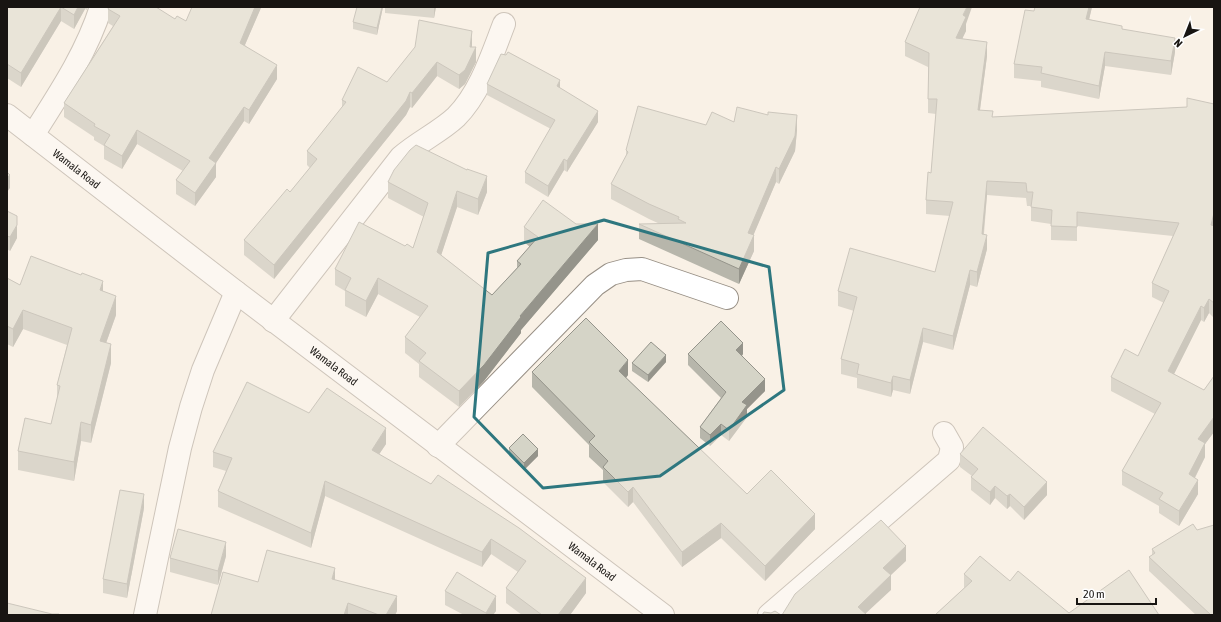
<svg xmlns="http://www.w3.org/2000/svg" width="1221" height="622" viewBox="0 0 1221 622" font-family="'Asap Condensed',sans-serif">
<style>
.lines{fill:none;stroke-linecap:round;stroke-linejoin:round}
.minor-casing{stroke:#989086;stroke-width:24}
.minor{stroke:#fff;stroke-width:22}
.wall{fill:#b7b6ab}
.shaded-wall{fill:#95948b}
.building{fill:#d5d4c7;stroke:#95948b}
.marked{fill:none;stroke:#2e777f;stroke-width:3;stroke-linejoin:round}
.labels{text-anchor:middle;stroke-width:3;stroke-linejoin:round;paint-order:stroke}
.street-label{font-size:11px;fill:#181512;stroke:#fff}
</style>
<rect width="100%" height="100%" fill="#f9f1e6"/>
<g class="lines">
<g class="minor-casing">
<g id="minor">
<path id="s1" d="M7,115l229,177 427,323"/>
<path d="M33,135c26,-41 53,-81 68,-128"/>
<path d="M273,321l128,-164c17,-15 39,-25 55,-40 24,-24 36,-62 48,-93"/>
<polyline points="438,446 595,285 611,274 626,270 642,269 727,298"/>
<polyline points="145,615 180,448 191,407 203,370 236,292"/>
<polyline points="769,615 949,460 952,447 944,433"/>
</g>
</g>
<use href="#minor" class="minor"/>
</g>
<g class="wall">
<polygon points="7,7 88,7 87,10 85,9 74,29 61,21 21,87 7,78"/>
<polygon points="261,7 245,45 277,79 249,124 244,121 216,163 216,177 195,206 176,194 176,180 183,171 137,144 122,169 104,159 104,146 94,140 94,137 64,117 64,103 113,26 108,23 108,9 175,19 186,21"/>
<polygon points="383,7 377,35 353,29 353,22"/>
<polygon points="385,7 436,7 434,18 385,13"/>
<polygon points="1092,7 1089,19 1122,29 1175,52 1171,75 1105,66 1099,99 1041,87 1041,81 1014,78 1014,64 1034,11"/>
<polygon points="966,24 966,31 962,38 987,56 980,110 993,117 1187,107 1214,104 1214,318 1209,313 1204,322 1201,320 1174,374 1204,390 1214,376 1214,432 1205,444 1205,457 1195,478 1198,494 1179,526 1159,513 1159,506 1122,485 1122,471 1155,414 1111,391 1111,377 1138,356 1164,303 1152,297 1152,283 1173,236 1077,226 1077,241 1051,240 1051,224 1031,221 1031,206 1027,206 1026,198 987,195 984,234 987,249 977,287 970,285 953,350 923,342 910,394 893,390 891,397 857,388 857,378 841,374 841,359 854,311 838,306 838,291 935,272 950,216 926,214 926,200 931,173 936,114 928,113 928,67 905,56 905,42"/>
<polygon points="472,45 472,47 476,62 465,84 459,89 437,76 412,108 410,107 406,115 274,279 244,255 244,240 290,192 310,168 307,165 307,151 342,108 342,100 387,82"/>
<polygon points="487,84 560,88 598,122 567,172 564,170 548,197 525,183 525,172 551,129 487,95"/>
<polygon points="734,122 797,130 795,151 779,184 776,182 753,235 754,251 739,284 639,239 639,224 660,224 649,219 611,199 611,184 626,157 626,150 706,125"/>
<polygon points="388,182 487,192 478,215 457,207 441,255 492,295 517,268 517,261 530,247 524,242 524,227 576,224 598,240 521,330 521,333 484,381 459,407 419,377 419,364 405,353 405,337 420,317 378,294 366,317 345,306 345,291 335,285 335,269 405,246 413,248 424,217 388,198"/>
<polygon points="7,211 17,238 10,251 7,249"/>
<polygon points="7,278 20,285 103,291 116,315 106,343 111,363 91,443 81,441 74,481 18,470 18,451 51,424 57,399 57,385 67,345 23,329 13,347 7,344"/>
<polygon points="688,354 743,354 742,356 765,391 747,409 747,417 729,441 721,435 710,446 700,438 700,427 721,398 688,365"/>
<polygon points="666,362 648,382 632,371 632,363"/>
<polygon points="532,372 628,375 626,378 747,494 815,529 765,581 721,538 682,567 633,502 628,507 603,482 603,470 589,457 589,445 532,387"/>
<polygon points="309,413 386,444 379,454 586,593 570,615 522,615 506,603 506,588 518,572 491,554 482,567 325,496 311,548 218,507 218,491 226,471 213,467 213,452"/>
<polygon points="509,448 538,456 524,470 509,456"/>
<polygon points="960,454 1047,495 1024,520 1010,506 1007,509 995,498 990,505 971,490 971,477 972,476 960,467"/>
<polygon points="144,508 127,598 103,593 103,579"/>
<polygon points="1152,549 1214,615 1196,615 1149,571 1149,557 1152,555"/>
<polygon points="226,556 218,585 170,572 170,558"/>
<polygon points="964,574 1010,581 1069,613 935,615 964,588"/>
<polygon points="335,580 397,611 395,615 211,615 258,582"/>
<polygon points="445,591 496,611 493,615 464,615 445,605"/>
</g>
<g class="shaded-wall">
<polygon points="61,7 61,21 21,87 21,73"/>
<polygon points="78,7 85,7 85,9 74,29 74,15"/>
<polygon points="255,7 261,7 261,8 240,56 240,43"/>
<polygon points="382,7 383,7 377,35 377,28"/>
<polygon points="434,7 436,7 434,18"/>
<polygon points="967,7 972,7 966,24 966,31 956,52 956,38 963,15"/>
<polygon points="1089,7 1092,7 1086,33 1086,19"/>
<polygon points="472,31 472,45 470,58 476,47 476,62 465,84 459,89 459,75 470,47"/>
<polygon points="1175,38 1175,52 1171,75 1171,61"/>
<polygon points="987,42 987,56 978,124 978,110"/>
<polygon points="1105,52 1105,66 1099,99 1099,86"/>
<polygon points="437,62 437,76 412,108 412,93"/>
<polygon points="277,65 277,79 249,124 249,110"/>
<polygon points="560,80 560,91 557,86"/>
<polygon points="410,92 410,107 406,115 274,279 274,265"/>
<polygon points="244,107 244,121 216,163 216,177 195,206 195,193 209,158"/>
<polygon points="598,111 598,122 567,172 567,161"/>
<polygon points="797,115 797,130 795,151 779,184 779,169"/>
<polygon points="137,130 137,144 122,169 122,156"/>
<polygon points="564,159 564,170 548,197 548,186"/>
<polygon points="776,167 776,182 748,248 748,233"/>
<polygon points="10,175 10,188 7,192 7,178"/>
<polygon points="487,176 487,192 478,215 478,199"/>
<polygon points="987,181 987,195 982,248 982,234"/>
<polygon points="457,191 457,207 437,268 437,252"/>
<polygon points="1214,213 1214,228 1211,225"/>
<polygon points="598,224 598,240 521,330 521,333 484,381 459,407 459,391 520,316"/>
<polygon points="17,225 17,238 10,251 10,237"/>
<polygon points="754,235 754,251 739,284 739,269"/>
<polygon points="987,235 987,249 977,287 977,272"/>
<polygon points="970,270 970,285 953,350 953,336"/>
<polygon points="378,278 378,294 366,317 366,301"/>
<polygon points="103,281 103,299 100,290"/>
<polygon points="116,296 116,315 100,360 100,341"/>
<polygon points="1209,299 1209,313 1204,322 1204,308"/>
<polygon points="1201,306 1201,320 1168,386 1168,371"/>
<polygon points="23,310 23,329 13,347 13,329"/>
<polygon points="923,328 923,342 910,394 910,380"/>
<polygon points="743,343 743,354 736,362 736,350"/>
<polygon points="111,344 111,363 91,443 91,425"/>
<polygon points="666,355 666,362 648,382 648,375"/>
<polygon points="628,360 628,375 619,387 619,371"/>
<polygon points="893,376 893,390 891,397 891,383"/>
<polygon points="765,379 765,391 747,409 747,417 729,441 729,430 742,402"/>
<polygon points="1214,417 1214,432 1205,444 1205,457 1189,489 1189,474 1198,439"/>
<polygon points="81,422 81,441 74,481 74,462"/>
<polygon points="721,424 721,435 710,446 710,435"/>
<polygon points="386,428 386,444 372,465 372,450"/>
<polygon points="538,449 538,456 524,470 524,463"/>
<polygon points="1198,480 1198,494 1179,526 1179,511"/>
<polygon points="325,481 325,496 311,548 311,533"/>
<polygon points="1047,482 1047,495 1024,520 1024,507"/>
<polygon points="995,486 995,498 990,505 990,492"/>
<polygon points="633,487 633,502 628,507 628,492"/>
<polygon points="144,494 144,508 127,598 127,584"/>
<polygon points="1010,494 1010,506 1007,509 1007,496"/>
<polygon points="815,514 815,529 765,581 765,566"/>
<polygon points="721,523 721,538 682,567 682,552"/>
<polygon points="491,539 491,554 482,567 482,552"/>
<polygon points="226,542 226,556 218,585 218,571"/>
<polygon points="906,546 906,561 891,575 891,590 864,615 858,607 883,568"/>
<polygon points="335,568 335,584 332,579"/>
<polygon points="586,578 586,593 570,615 558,615"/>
<polygon points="397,596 397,611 395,615 386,615"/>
<polygon points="496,596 496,611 493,615 486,615 486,613"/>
<polygon points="348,603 348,615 344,615"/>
</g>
<g class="building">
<polygon points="7,7 78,7 74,15 61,7 21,73 7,64"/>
<polygon points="109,7 156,7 175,19 177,16 186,21 192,7 255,7 240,43 277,65 249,110 244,107 209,158 216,163 195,193 176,180 190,161 137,130 122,156 104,145 110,135 94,126 95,124 64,103 120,16 108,9"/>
<polygon points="357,7 382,7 377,28 353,22"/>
<polygon points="920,7 967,7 963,15 966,17 956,38 987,42 978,110 993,111 992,117 1187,107 1187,98 1214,104 1214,213 1211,225 1214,226 1214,303 1209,299 1204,308 1201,306 1168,371 1204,390 1214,376 1214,417 1198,439 1205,443 1189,474 1198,480 1179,511 1159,499 1163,493 1122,471 1161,403 1111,377 1125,349 1138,356 1169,291 1152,283 1179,223 1077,212 1077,227 1051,226 1052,210 1031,207 1033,192 1027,192 1026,183 987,181 982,234 987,235 977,272 970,270 953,336 923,328 910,380 893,376 891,383 857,374 859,364 841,359 857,297 838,291 850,248 935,272 953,202 926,200 928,172 931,173 937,99 928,99 929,53 905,42"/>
<polygon points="1035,7 1089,7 1086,19 1122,26 1122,29 1175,38 1171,61 1105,52 1099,86 1041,73 1042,67 1014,64 1025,10 1034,11"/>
<polygon points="419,20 472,31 470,47 476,47 465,70 459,75 437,62 412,93 410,92 406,101 274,265 244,240 287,189 290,192 317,159 307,151 346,102 342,100 358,67 387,82 415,47"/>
<polygon points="508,52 560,80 557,86 598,111 567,161 564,159 548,186 525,172 555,120 487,84 501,54 506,55"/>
<polygon points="638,106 706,125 712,112 734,122 737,107 768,115 768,112 797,115 795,136 779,169 776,167 748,233 754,235 739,269 639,224 686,223 678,219 679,217 649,204 611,184 628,152 626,150"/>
<polygon points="416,145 467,170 467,169 487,176 478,199 457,191 437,252 492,295 521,264 517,261 538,237 524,227 543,200 576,224 598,224 520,316 521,317 484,365 459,391 419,361 426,353 405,337 428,306 378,278 366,301 345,290 351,278 335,269 359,222 405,246 407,244 413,248 428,203 388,182 394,170 410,150"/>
<polygon points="7,172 10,175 7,178"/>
<polygon points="7,211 17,216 17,225 10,237 7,236"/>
<polygon points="31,256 81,275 82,273 103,281 100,290 116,296 100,341 111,344 91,425 81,422 74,462 18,451 25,418 51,424 60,386 57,385 72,328 23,310 13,329 7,326 7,278 20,285"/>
<polygon points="586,318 628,360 619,371 747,494 771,470 815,514 765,566 721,523 682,552 633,487 628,492 603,467 608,461 589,442 595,436 532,372"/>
<polygon points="721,321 743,343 736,350 765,379 742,402 747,405 729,430 721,424 710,435 700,427 726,392 688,354"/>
<polygon points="651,342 666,355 648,375 632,363"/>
<polygon points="247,382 309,413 327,388 386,428 372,450 431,484 438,475 519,528 586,578 558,615 542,615 506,588 526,561 491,539 482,552 325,481 311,533 218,491 232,458 213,452"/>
<polygon points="983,427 1047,482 1024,507 1010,494 1007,496 995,486 990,492 971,477 978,469 960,454"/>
<polygon points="523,434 538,449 524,463 509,448"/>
<polygon points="120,490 144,494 127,584 103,579"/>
<polygon points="881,520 906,546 883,568 891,575 858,607 867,615 782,615 795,594"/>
<polygon points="1193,524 1197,530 1214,525 1214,615 1211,615 1149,557 1155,553 1152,549"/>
<polygon points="178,529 226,542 218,571 170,558"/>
<polygon points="267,550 335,568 332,579 397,596 386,615 379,615 348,603 344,615 211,615 223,572 258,582"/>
<polygon points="980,556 1010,581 1018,571 1069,613 1129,570 1159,615 935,615 972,581 964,574"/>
<polygon points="457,572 496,596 486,613 445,591"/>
<polygon points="7,603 52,614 59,614 59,615 7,615"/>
<polygon points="775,611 781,615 762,615 764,612 771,613"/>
</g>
<path d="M0 0H1221V622H0ZM604,220l165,47 15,123 -124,86 -117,12 -69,-71 14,-164z" fill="#f9f1e6" fill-opacity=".55" fill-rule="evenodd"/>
<path class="marked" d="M604,220l165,47 15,123 -124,86 -117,12 -69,-71 14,-164z"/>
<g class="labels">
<g class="street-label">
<text dy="4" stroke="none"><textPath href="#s1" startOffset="88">Wamala Road</textPath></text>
<text dy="4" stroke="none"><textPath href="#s1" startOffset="412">Wamala Road</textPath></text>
<text dy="4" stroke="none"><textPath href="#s1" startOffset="736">Wamala Road</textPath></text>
</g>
</g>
<rect width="1221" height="622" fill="none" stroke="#181512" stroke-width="16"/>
<g transform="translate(1185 36) rotate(223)" stroke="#ffffff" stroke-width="3" paint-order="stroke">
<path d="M0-3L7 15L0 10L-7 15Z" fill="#181512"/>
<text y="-6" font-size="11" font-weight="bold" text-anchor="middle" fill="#181512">N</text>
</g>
<path d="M1077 598v6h79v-6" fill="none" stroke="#181512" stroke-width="2"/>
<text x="1083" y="598" font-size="12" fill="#181512" stroke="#ffffff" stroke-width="3" paint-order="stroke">20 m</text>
</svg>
